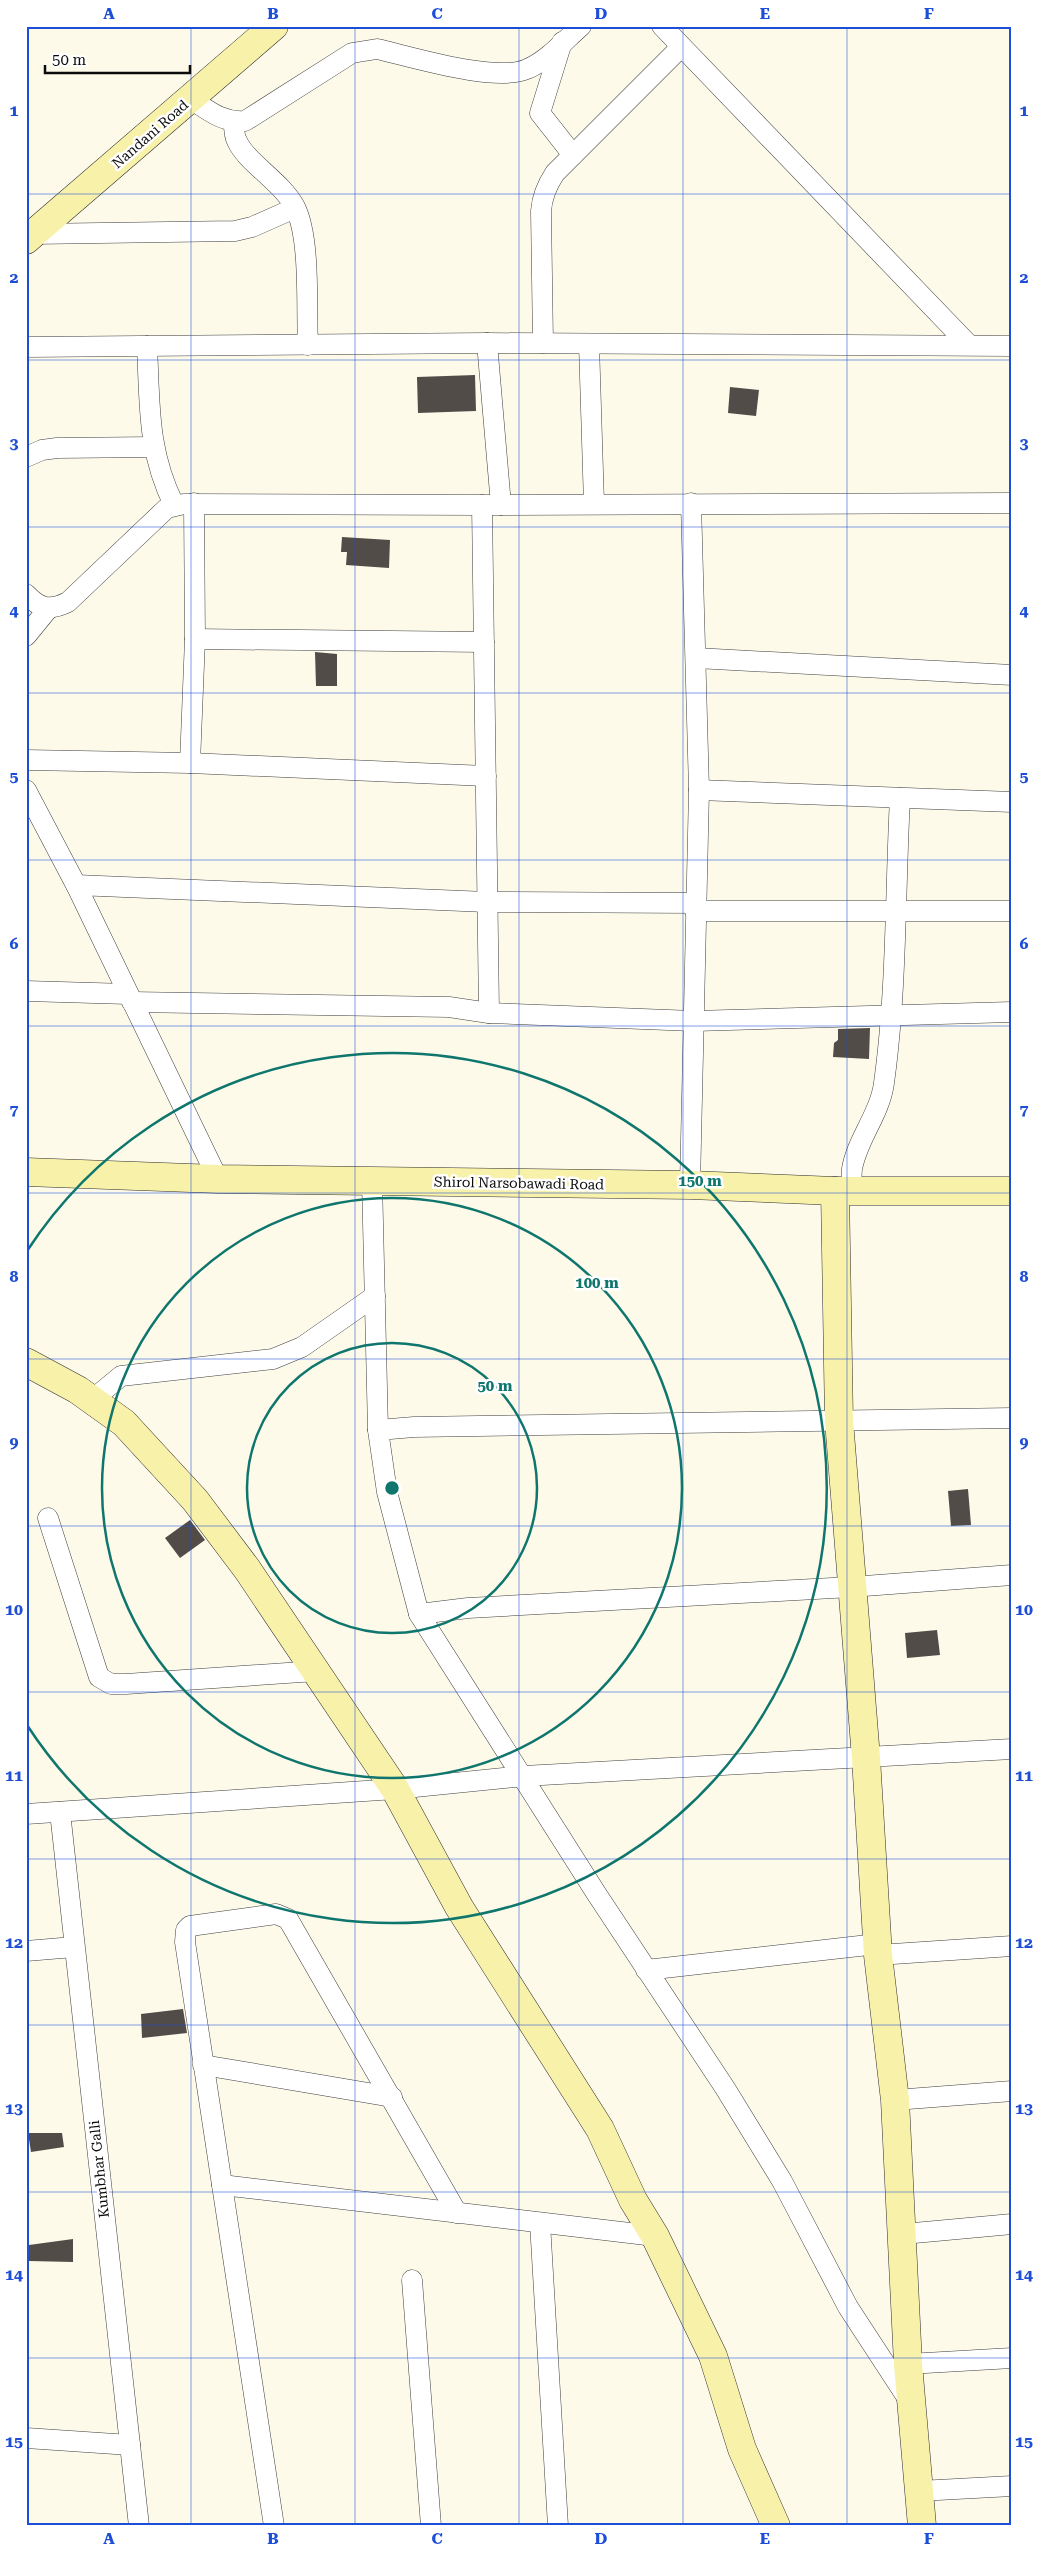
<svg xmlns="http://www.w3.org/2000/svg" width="1038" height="2552" viewBox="0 0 1038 2552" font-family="'Roboto Serif',serif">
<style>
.building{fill:#524c48}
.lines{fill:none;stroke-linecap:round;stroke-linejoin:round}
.street-casing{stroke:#3e3e3e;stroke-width:21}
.secondary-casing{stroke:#2d2d2d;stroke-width:29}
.street{stroke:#fff;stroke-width:20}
.secondary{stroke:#f8f1aa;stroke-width:28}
.grid{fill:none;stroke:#1d4ed8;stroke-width:1;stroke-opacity:0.55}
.ring{fill:none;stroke:#0f766e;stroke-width:2.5}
.labels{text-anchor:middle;stroke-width:5;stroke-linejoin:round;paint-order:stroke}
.street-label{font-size:14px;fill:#0b0b0b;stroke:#fff}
.centre{fill:#0f766e;stroke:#fff;stroke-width:2.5}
.ring-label{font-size:15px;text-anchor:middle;font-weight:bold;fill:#0f766e;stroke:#fff;stroke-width:5;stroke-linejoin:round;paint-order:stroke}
.neatline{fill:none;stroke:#1d4ed8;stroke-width:2}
.grid-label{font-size:16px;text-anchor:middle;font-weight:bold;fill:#1d4ed8}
</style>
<rect width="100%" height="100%" fill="#fdfaea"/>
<g class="building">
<polygon points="475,375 476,411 418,413 417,377"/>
<polygon points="730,387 759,390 756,416 728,413"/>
<polygon points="342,537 390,540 389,568 346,565 347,552 341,552"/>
<polygon points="315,652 337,654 337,686 316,686"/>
<polygon points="870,1028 869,1059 833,1057 834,1043 838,1040 838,1029"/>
<polygon points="968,1489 971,1525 951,1526 948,1491"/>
<polygon points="190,1520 205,1540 180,1558 165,1538"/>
<polygon points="937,1630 940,1655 907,1658 905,1633"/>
<polygon points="183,2009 187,2033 142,2038 141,2014"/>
<polygon points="28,2133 62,2133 64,2147 31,2152"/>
<polygon points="73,2239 73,2262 29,2261 29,2245"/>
</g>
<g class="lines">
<g class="street-casing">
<g id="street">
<polyline points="662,26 969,345"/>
<polyline points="562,42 540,113 573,155"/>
<path d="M191,99c18,12 32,24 54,22l107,-68 25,-4c35,8 119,34 150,20 20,-8 38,-29 54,-43"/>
<path d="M234,122c0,6 0,14 3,19 10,22 44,40 58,66 16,32 11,101 13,138"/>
<polyline points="33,234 235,231 252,227 295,208"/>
<polyline points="487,343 501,505"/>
<path d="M543,343l-2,-132c1,-14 6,-26 14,-38l126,-126"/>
<polyline points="589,344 594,504"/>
<path d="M147,346c3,59 0,104 27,159"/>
<polyline points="26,347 487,343 1012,346"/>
<polyline points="26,457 42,450 57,448 153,447"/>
<polyline points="482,505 489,1013"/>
<path d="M26,594c14,15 24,17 42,8l99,-94 17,-4 298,1 530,-2"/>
<polyline points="26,636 48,609"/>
<polyline points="195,639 484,642"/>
<polyline points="696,658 1012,675"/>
<polyline points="26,760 190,763 486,776"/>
<polyline points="190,763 195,639 194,503"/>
<polyline points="26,790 76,885"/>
<polyline points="699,790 1012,802"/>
<polyline points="695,911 1012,911"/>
<polyline points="26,991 128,994"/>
<polyline points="132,1002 449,1007 489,1013 694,1021 1012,1012"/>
<polyline points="218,1179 76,885 487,902 695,903"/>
<polyline points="372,1181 378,1430 387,1492 419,1614 596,1893 725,2088 782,2181 848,2307 910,2402"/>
<polyline points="690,1185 699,790 691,503"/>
<path d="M852,1192c0,-8 -1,-16 0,-23 5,-30 28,-55 32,-86 13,-94 11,-190 16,-285"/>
<polyline points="92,1400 121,1376 273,1359 302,1347 375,1296"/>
<polyline points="378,1430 414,1427 1012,1418"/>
<polyline points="48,1518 99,1677 111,1684 126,1684 316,1671"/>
<polyline points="419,1614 468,1608 851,1587 1012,1575"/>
<polyline points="60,1812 139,2526"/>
<polyline points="26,1814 395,1789 524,1776 1012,1749"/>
<polyline points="26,1951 74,1947"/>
<polyline points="878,1955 1012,1946"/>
<polyline points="646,1970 877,1944"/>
<polyline points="203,2065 392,2097"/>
<polyline points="895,2100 1012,2091"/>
<polyline points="222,2185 655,2236"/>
<polyline points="540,2223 558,2526"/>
<polyline points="903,2234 1012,2224"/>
<polyline points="412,2280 431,2526"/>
<polyline points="908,2364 1012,2358"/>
<polyline points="26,2438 130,2445"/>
<polyline points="919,2491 1012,2486"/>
<polyline points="274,2526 185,1942 186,1930 190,1926 276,1914 288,1919 457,2213"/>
</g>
</g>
<g class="secondary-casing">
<g id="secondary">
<polyline points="26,240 274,26"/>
<polyline points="26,1172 218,1179 690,1185 835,1191 1012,1191"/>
<polyline points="835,1191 839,1421 866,1758 878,1955 895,2100 908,2364 922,2526"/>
<polyline points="26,1362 78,1390 124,1423 195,1500 247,1569 395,1789 459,1907 600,2129 633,2200 655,2236 713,2356 742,2449 776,2526"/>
</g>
</g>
<use href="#street" class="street"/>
<use href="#secondary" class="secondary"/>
</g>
<path class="grid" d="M191,26v2500M355,26v2500M519,26v2500M683,26v2500M847,26v2500M26,194h986M26,360h986M26,527h986M26,693h986M26,860h986M26,1026h986M26,1193h986M26,1359h986M26,1526h986M26,1692h986M26,1859h986M26,2025h986M26,2192h986M26,2358h986"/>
<g class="ring">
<circle cx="392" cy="1488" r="145"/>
<circle cx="392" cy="1488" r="290"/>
<path d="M27 1251A435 435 0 1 1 27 1725"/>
</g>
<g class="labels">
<g class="street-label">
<text transform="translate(150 134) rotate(-41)" y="5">Nandani Road</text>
<text transform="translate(519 1183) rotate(1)" y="5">Shirol Narsobawadi Road</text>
<text transform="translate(99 2169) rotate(-96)" y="5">Kumbhar Galli</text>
</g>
</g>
<circle cx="392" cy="1488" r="8" class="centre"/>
<g class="ring-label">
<text x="700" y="1186">150 m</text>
<text x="597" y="1288">100 m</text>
<text x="495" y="1391">50 m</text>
</g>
<rect width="1038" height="2552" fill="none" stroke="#ffffff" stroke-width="55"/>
<path d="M45 65v8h145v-8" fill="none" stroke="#0b0b0b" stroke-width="2.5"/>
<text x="52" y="65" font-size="15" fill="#0b0b0b" stroke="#ffffff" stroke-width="4" paint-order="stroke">50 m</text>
<rect x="28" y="28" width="982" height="2496" class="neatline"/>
<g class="grid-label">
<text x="109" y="19">A</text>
<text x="273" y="19">B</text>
<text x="437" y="19">C</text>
<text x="601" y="19">D</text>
<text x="765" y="19">E</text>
<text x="929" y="19">F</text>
<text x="14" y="116">1</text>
<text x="1024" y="116">1</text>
<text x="14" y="283">2</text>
<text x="1024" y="283">2</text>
<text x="14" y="449">3</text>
<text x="1024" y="449">3</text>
<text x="14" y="616">4</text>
<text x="1024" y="616">4</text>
<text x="14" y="782">5</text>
<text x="1024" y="782">5</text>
<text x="14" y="949">6</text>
<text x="1024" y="949">6</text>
<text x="14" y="1115">7</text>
<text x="1024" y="1115">7</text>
<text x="14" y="1282">8</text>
<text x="1024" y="1282">8</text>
<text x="14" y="1448">9</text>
<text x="1024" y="1448">9</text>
<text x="14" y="1615">10</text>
<text x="1024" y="1615">10</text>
<text x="14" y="1781">11</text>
<text x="1024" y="1781">11</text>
<text x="14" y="1948">12</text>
<text x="1024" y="1948">12</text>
<text x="14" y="2114">13</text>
<text x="1024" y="2114">13</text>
<text x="14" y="2280">14</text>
<text x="1024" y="2280">14</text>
<text x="14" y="2447">15</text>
<text x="1024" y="2447">15</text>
<text x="109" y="2544">A</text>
<text x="273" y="2544">B</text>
<text x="437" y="2544">C</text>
<text x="601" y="2544">D</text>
<text x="765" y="2544">E</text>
<text x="929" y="2544">F</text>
</g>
</svg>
